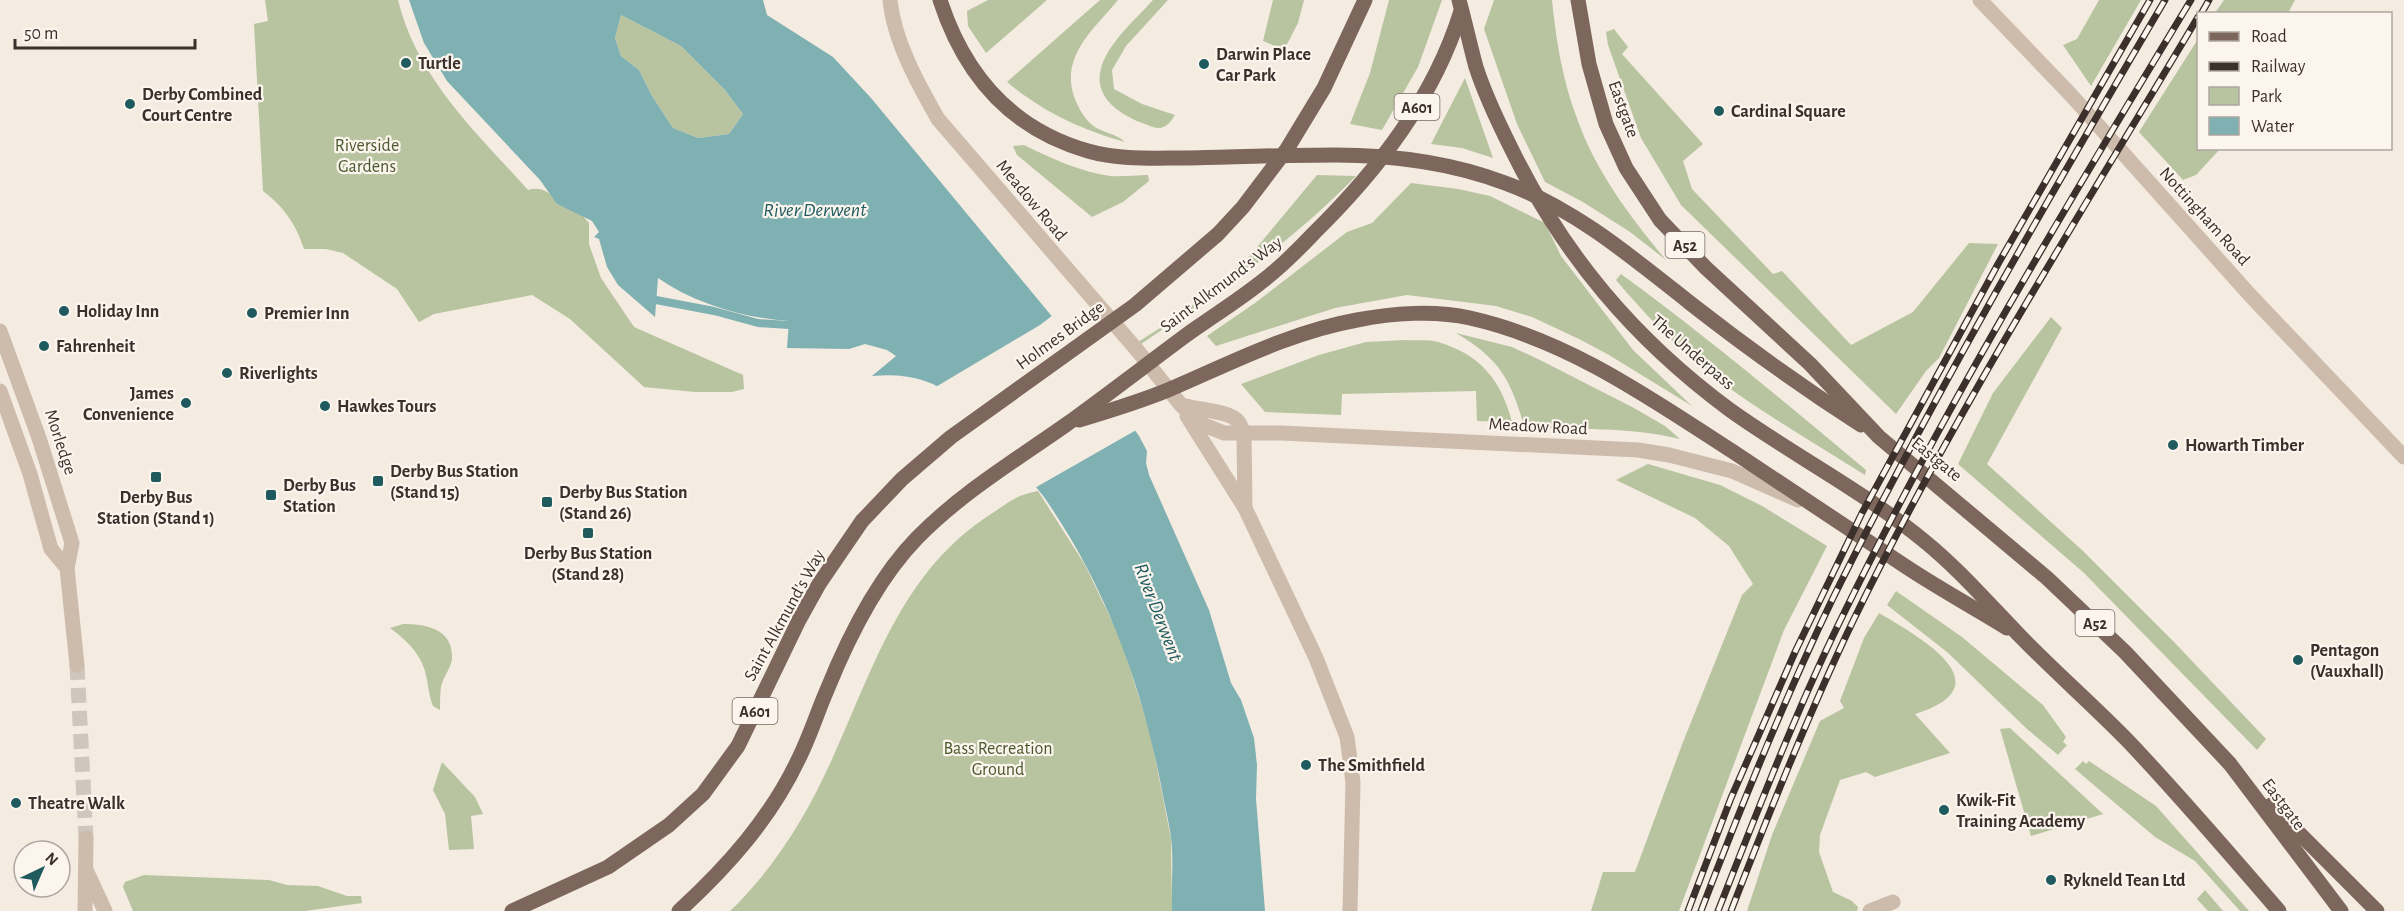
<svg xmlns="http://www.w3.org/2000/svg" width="2404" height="911" viewBox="0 0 2404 911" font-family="'Alegreya Sans',sans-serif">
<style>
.green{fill:#b8c4a0}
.water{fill:#7fb0b2;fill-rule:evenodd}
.pier{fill:#f4ebe1}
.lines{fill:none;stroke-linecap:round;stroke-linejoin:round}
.stream{stroke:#7fb0b2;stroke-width:8}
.tertiary-tunnel{stroke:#cfc6bd;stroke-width:15;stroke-dasharray:15 8;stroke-linecap:butt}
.minor{stroke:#cdbbac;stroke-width:15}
.tertiary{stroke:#cdbbac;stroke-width:15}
.primary{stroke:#7d675c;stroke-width:15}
.rail-casing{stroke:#3b302b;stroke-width:7}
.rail{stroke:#fbf5ee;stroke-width:4.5;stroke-dasharray:14;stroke-linecap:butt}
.poi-dot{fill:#1f5a5e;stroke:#fbf5ee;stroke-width:2}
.labels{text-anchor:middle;stroke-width:4.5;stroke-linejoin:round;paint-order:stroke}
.shield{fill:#fbf5ee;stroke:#756b66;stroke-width:1.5}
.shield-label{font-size:16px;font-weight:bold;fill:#3b302b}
.poi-label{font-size:18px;font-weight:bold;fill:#3b302b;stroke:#fbf5ee;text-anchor:start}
.street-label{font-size:18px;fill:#3b302b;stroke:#fbf5ee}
.park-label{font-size:18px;fill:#4a5a2e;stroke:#fbf5ee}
.water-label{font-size:20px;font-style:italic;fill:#1f5a5e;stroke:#fbf5ee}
</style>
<rect width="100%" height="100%" fill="#f4ebe1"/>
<g class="green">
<path d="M265,0h133c19,78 78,132 130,190 11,-4 25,2 29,14l26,12 6,7v21l12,34 33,49 109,48 1,14 -12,3h-37l-51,-5 -74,-68 -38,-24 -98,19 -15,8 -22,-33 -54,-36 -17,-4h-22c-8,-25 -20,-42 -41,-58l-9,-167 14,-3z"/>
<polygon points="988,0 1047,0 986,53 968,26 967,11"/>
<path d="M1100,0h18c-22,27 -56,54 -45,93 3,11 10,24 19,32 10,8 24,8 33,17 -45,-13 -82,-30 -118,-60z"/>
<path d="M1153,0h15l-42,46 -14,24 2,19 28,15 33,11c-4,6 -8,13 -17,13 -4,0 -10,-3 -13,-4 -26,-9 -54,-28 -43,-59 9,-25 34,-46 51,-65z"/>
<polygon points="1273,0 1304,0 1298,23 1284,50 1263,41"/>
<polygon points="1389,0 1442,0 1418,67 1382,130 1350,124 1370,73"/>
<path d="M1494,0h58c4,41 11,83 26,121 18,51 54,98 88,139l-36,-28 -47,-30 -38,-20 -28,-58 -33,-95z"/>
<polygon points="2099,0 2141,0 2091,86 2063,45 2077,39"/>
<polygon points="2224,0 2295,0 2288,13 2215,13"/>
<polygon points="621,15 681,46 725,90 743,114 729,134 698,138 673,128 652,96 639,70 621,56 615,38"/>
<polygon points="1614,29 1628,47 1622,54 1703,144 1683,161 1692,189 1773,274 1782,271 1851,345 1913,312 1969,243 1998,244 1939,358 1926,371 1896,414 1681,205 1641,138 1608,45 1606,32"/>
<polygon points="2198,39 2198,148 2220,149 2196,175 2183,180 2139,132"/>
<polygon points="1465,78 1493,158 1462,148 1431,144"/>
<path d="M1024,145c27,13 56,27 86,31 12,1 26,-1 38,-1l1,6 -26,21 -31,15 -75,-62 -4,-9z"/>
<path d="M1317,175l39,1c-66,68 -137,116 -215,168l-3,-2 44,-28 66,-56z"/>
<polygon points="1411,183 1458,189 1490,196 1545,223 1561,256 1633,350 1692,406 1609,355 1579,339 1532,317 1496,306 1407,295 1335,308 1216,346 1207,336 1255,303 1347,232 1372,223"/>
<path d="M1621,274c85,62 165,129 245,196l-1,5c-52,-33 -106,-64 -155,-101 -34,-27 -66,-61 -94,-94z"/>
<polygon points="2051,317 2062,328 1987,464 2083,551 2174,642 2266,739 2257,750 2084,573 1958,464 1993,393"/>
<path d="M1456,333l56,14 28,13 94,48 31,18 15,13c-51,-12 -103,-10 -155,-11 -15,-49 -24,-68 -69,-95z"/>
<path d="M1405,340c10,1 23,-1 33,2 43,13 63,38 74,80l-35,-1 -1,-30 -134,3 -1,21 -76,-3 -24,-28 78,-29 47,-13z"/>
<polygon points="1648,464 1720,485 1762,506 1827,546 1784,630 1679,911 1591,911 1603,872 1635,872 1683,742 1742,595 1753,584 1729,546 1695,518 1616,480"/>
<path d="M1038,491l47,74 36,75 30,96 20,103 1,72h-442c10,-9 19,-20 28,-30 31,-37 55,-79 75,-124 41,-90 69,-186 158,-243 18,-12 25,-19 47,-23z"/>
<polygon points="1896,591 1962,637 2043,705 2066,737 2063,742 2067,745 2058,755 2027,729 1947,652 1887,605"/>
<path d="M1879,613c40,24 128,72 36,101l35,39 -75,24 -9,-5 -26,8 -20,55 -1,17 14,40 19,9 6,6 -1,4h-110l25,-76 48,-114 24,-13 -4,-7 24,-63z"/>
<path d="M403,624c21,0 49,4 49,32 1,10 -9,20 -11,31 -1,7 -1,16 -1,23l-7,-4c-5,-13 -5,-26 -9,-38 -6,-17 -19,-29 -34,-40z"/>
<polygon points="2010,728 2103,814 2031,836 2000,729"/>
<polygon points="2083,761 2086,764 2089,761 2156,806 2249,911 2240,911 2195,861 2155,837 2075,769"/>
<polygon points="442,762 475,797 483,814 471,816 474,849 449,850 445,814 433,790"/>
<polygon points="144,875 269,880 287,885 318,886 347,896 361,896 362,903 305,911 133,911 123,887 125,882"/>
<polygon points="2205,890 2223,911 2208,911 2197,899"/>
</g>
<path class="water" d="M409,0h354l4,15 66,42 38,41 193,233 75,105 8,15 -1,12 3,12 60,135 22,73 10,17 13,38 3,27 -1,34 9,112h-93c-1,-24 2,-49 -1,-73 -2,-17 -7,-35 -10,-53 -20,-103 -57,-202 -117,-288 -12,-16 -26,-30 -38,-45 -42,-48 -64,-82 -134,-76l24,-20 -9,-6 -22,-6 -16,5 -62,-1 2,-27c-44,-3 -94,-17 -131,-43l-3,39 -37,-32 -11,-18 -8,-28 -5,-2 5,-5 -7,-11 -35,-17 -17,-24 -93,-99 -23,-38zM621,15l60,31 44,44 18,24 -14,20 -31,4 -25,-10 -21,-32 -13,-26 -18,-14 -6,-18z"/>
<polygon class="pier" points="1053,315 1067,329 1138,429 1033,489 962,406 934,388 1040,325"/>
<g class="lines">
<polyline class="stream" points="656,300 714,311 758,323 789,325"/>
<polyline class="tertiary-tunnel" points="77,665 86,838"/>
<g class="minor">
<path d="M890,0c4,41 28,84 48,119l199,231 44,55 23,20 20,8h57l357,17 31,5 63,16 66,29"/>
<path d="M1186,406c11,3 41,6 48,12 6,3 8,11 10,17l1,73"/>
<polyline points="1187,416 1245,508 1316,658 1347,737 1353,783 1350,911"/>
<polyline points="1870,911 1893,902"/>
</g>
<g class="tertiary">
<polyline points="1980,0 2071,95 2249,294 2404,457"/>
<polyline points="0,331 39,438 72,543 67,568 77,665"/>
<polyline points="0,391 30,474 51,549 67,568"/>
<polyline points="86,870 105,911"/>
<polyline points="85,911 86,838"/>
</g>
<g class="primary">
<path d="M940,0c24,74 71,129 148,151 31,9 64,7 96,7 51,-1 101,-3 151,-3 56,0 117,8 170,28 69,25 128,75 185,120 55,43 112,84 171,122"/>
<path d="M1459,0c6,22 11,45 17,67 9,28 22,55 35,81 52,107 123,191 219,262 63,45 133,81 193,130 36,29 66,64 98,97 35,36 73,69 108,105 52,55 101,112 150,169"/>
<polyline points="1578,0 1589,64 1606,124 1626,168 1660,220 1706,268 1810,364 1879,437 2047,578 2125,652 2230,764 2341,911"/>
<path d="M1079,420c30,-9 60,-18 89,-30 61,-26 122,-58 189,-70 35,-7 78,-10 113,-2 98,22 180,80 262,133 58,38 115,77 173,115 33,22 68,41 102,62"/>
<polyline points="2271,805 2377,911"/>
<polyline points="512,911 608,867 669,825 703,794 738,746 799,620 819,584 862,521 902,479 951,437 1135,305 1218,234 1243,207 1287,149 1324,88 1365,0"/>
<path d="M679,911c48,-44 92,-93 120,-153 11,-22 18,-45 28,-68 21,-52 50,-111 90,-152 44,-45 99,-78 150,-114 40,-29 79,-59 118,-88 25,-18 51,-34 75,-53 20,-15 37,-32 54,-50 64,-63 120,-135 147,-222"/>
</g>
<g class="rail-casing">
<g id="rail">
<polyline points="2201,14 2209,0"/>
<polyline points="1688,911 1731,798 1795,652 1862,513 1998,264 2150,0"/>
<path d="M1701,911c40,-105 83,-211 132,-313 101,-204 217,-402 332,-598"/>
<path d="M1718,911c40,-101 79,-203 127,-300 103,-210 225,-411 346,-611"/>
<path d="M1731,911c38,-98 77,-196 122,-290 101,-208 227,-406 345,-604"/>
</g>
</g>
<use href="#rail" class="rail"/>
</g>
<g class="poi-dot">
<circle cx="406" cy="63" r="6"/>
<circle cx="1204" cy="64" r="6"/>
<circle cx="130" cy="104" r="6"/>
<circle cx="1719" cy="111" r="6"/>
<circle cx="64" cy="311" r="6"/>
<circle cx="252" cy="313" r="6"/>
<circle cx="44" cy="346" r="6"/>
<circle cx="227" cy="373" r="6"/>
<circle cx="186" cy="403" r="6"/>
<circle cx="325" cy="406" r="6"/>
<circle cx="2173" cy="445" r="6"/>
<rect x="150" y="471" width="12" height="12" rx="3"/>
<rect x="372" y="475" width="12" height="12" rx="3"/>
<rect x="265" y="489" width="12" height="12" rx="3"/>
<rect x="541" y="496" width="12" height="12" rx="3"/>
<rect x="582" y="527" width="12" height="12" rx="3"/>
<circle cx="2298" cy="660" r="6"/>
<circle cx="1306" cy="765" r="6"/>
<circle cx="16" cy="803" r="6"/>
<circle cx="1944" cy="810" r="6"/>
<circle cx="2051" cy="880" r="6"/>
</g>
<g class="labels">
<g class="shield">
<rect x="1394.5" y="94" width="45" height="26" rx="4.5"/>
<rect x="1665.5" y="232" width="39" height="26" rx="4.5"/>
<rect x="2075.5" y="610" width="39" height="26" rx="4.5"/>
<rect x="732.5" y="698" width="45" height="26" rx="4.5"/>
</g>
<g class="shield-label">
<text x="1417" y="113">A601</text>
<text x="1685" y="251">A52</text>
<text x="2095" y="629">A52</text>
<text x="755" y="717">A601</text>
</g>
<g class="poi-label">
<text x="1216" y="60">Darwin Place<tspan x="1216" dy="21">Car Park</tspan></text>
<text x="418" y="69">Turtle</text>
<text x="142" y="100">Derby Combined<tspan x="142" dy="21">Court Centre</tspan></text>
<text x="1731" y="117">Cardinal Square</text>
<text x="76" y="317">Holiday Inn</text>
<text x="264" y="319">Premier Inn</text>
<text x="56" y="352">Fahrenheit</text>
<text x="239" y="379">Riverlights</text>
<text x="174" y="399" text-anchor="end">James<tspan x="174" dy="21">Convenience</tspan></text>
<text x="337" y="412">Hawkes Tours</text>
<text x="2185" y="451">Howarth Timber</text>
<text x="390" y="477">Derby Bus Station<tspan x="390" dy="21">(Stand 15)</tspan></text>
<text x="283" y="491">Derby Bus<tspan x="283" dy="21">Station</tspan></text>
<text x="559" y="498">Derby Bus Station<tspan x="559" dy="21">(Stand 26)</tspan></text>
<text x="156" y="503" text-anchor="middle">Derby Bus<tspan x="156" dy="21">Station (Stand 1)</tspan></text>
<text x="588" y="559" text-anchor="middle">Derby Bus Station<tspan x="588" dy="21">(Stand 28)</tspan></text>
<text x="2310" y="656">Pentagon<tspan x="2310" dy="21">(Vauxhall)</tspan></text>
<text x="1318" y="771">The Smithfield</text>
<text x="1956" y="806">Kwik-Fit<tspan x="1956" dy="21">Training Academy</tspan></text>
<text x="28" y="809">Theatre Walk</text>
<text x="2063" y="886">Rykneld Tean Ltd</text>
</g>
<g class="street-label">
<text transform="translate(1624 109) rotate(70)" y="6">Eastgate</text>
<text transform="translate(1032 200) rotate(50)" y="6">Meadow Road</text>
<text transform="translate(2205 216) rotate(48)" y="6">Nottingham Road</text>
<text transform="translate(1221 284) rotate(-37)" y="6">Saint Alkmund's Way</text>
<text transform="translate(1060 335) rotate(-36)" y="6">Holmes Bridge</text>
<text transform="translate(1693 352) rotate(41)" y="6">The Underpass</text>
<text transform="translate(1538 426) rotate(3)" y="6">Meadow Road</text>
<text transform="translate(61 442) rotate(72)" y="6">Morledge</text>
<text transform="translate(1937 459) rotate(39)" y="6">Eastgate</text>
<text transform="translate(784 615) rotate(-61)" y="6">Saint Alkmund's Way</text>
<text transform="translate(2284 804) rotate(53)" y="6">Eastgate</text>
</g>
<g class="park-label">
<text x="367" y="151">Riverside<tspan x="367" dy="21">Gardens</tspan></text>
<text x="998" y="754">Bass Recreation<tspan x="998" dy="21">Ground</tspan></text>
</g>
<g class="water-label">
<text x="815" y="216">River Derwent</text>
<text transform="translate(1159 612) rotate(69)" y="7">River Derwent</text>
</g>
</g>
<rect x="2197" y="12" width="195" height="138" fill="#fbf5ee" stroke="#aea6a0" stroke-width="1.5"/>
<rect x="2209" y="32" width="30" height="9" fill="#7d675c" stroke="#aea6a0" stroke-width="1.5"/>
<text x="2251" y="42" font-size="18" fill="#3b302b">Road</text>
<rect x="2209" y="62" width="30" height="9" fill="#3b302b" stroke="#aea6a0" stroke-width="1.5"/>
<text x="2251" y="72" font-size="18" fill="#3b302b">Railway</text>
<rect x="2209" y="87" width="30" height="18" fill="#b8c4a0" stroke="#aea6a0" stroke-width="1.5"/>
<text x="2251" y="102" font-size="18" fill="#3b302b">Park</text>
<rect x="2209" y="117" width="30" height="18" fill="#7fb0b2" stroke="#aea6a0" stroke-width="1.5"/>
<text x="2251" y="132" font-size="18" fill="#3b302b">Water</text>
<g transform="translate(42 869) rotate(44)"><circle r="28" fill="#fbf5ee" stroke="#aea6a0" stroke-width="1.5"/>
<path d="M0-4.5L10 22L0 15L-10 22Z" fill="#1f5a5e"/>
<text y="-9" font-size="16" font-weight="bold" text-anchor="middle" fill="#3b302b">N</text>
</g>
<path d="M15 39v9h180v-9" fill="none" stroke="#3b302b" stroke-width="3"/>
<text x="24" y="39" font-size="18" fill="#3b302b" stroke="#fbf5ee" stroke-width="4.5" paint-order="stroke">50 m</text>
</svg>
